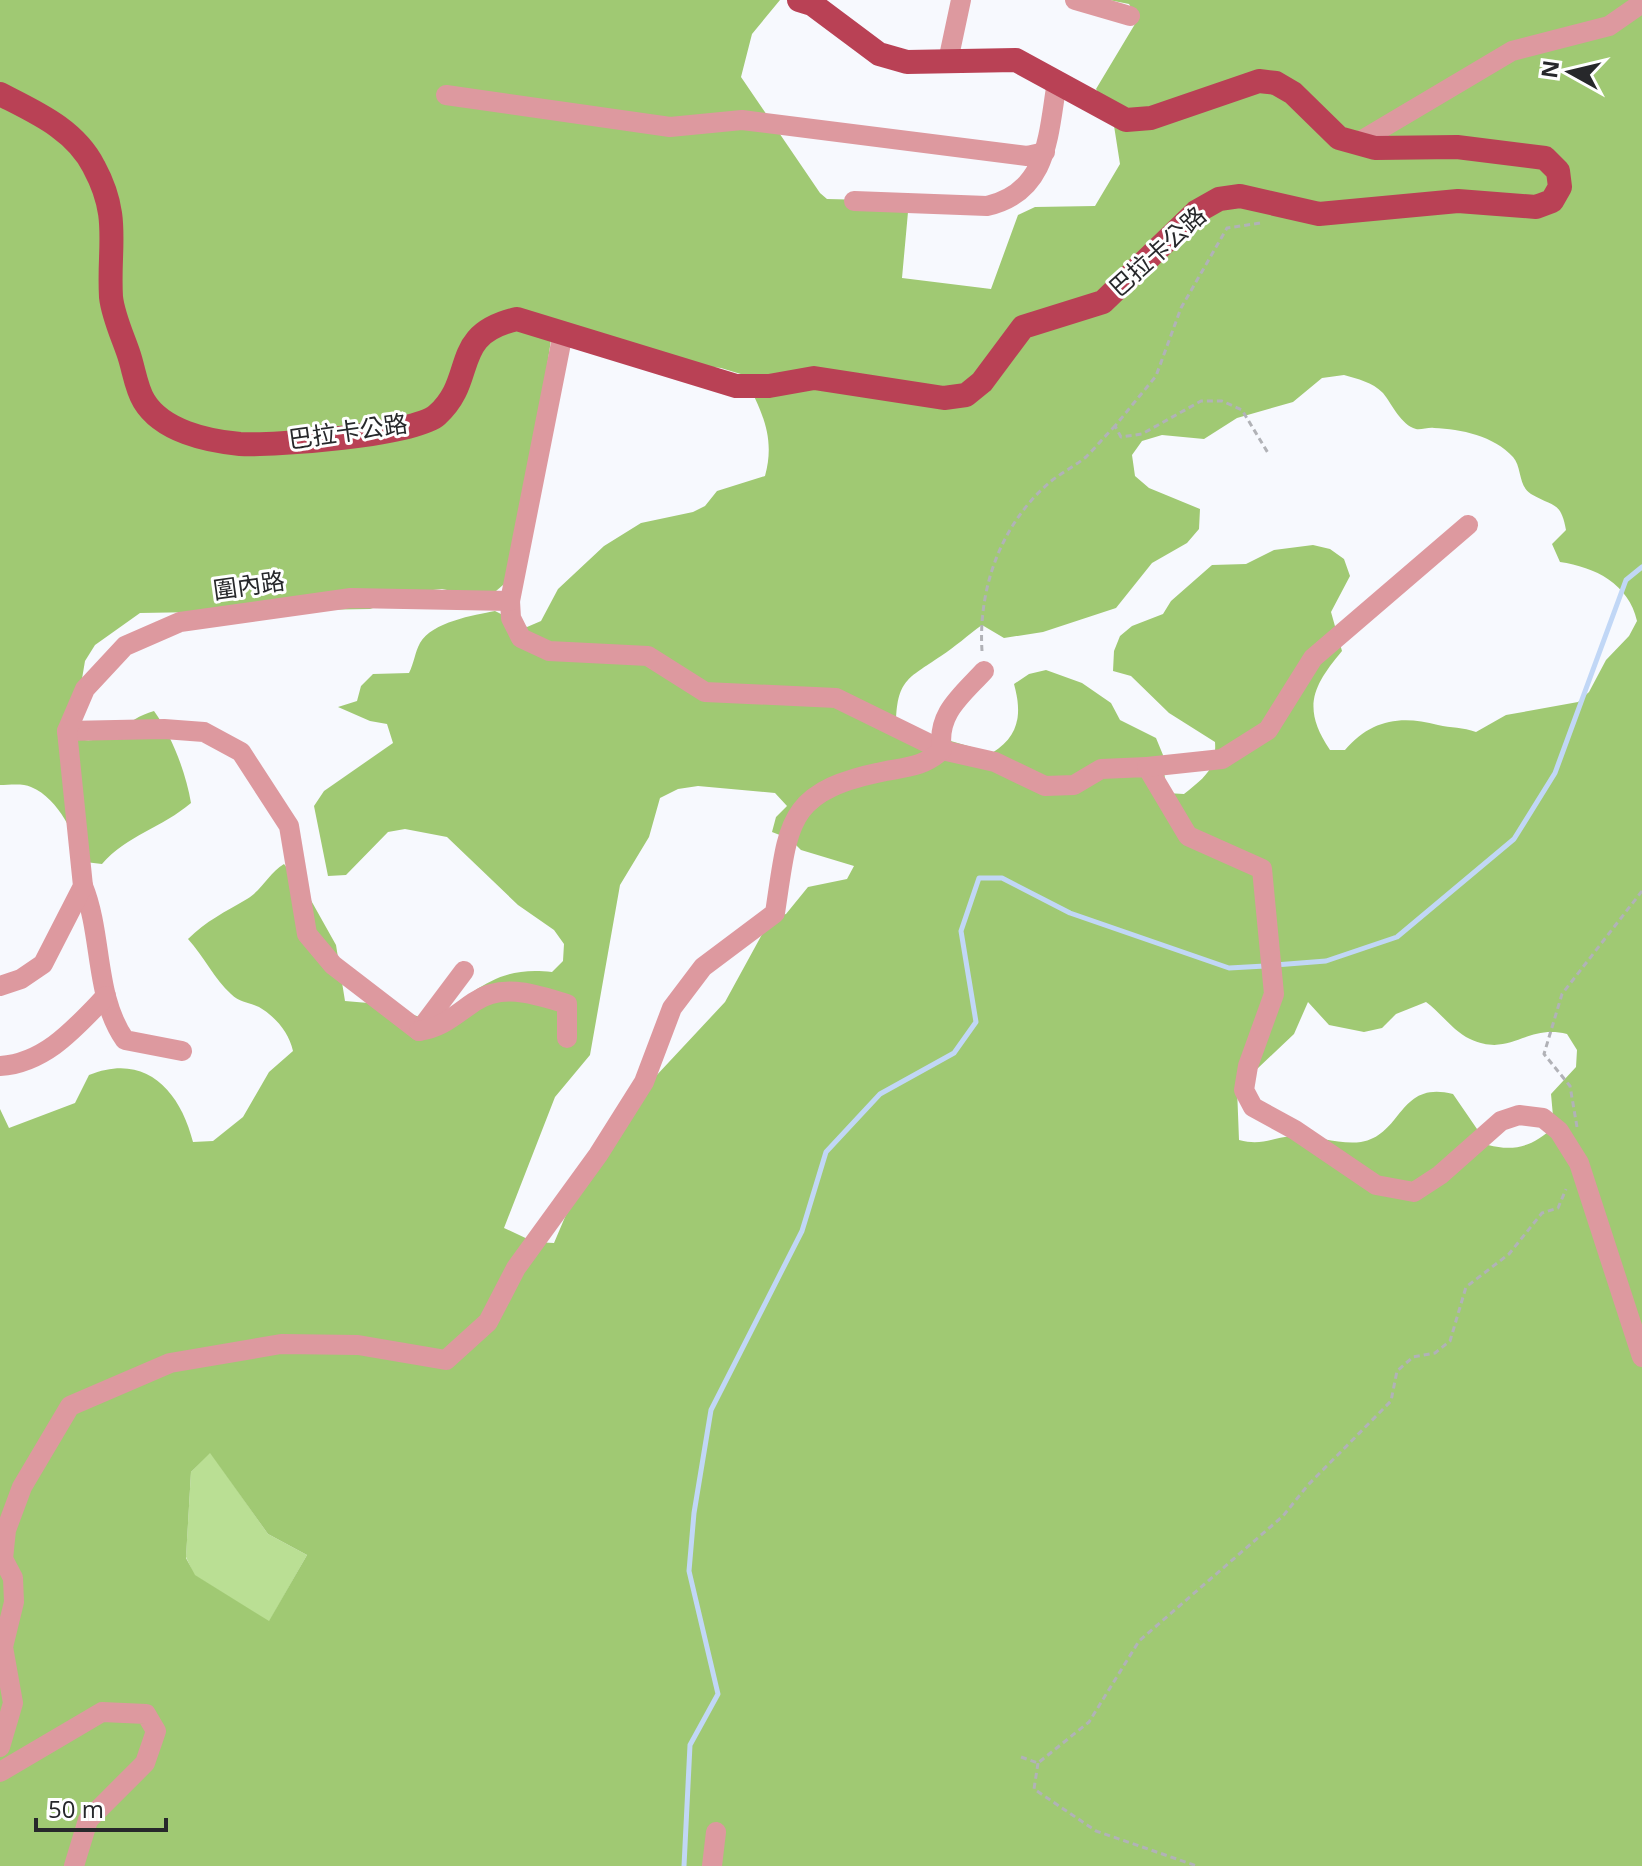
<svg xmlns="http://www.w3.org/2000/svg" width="1642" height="1866" viewBox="0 0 1642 1866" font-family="'Open Sans','Noto Sans TC',sans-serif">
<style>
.green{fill:#badf94}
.forest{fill:#a0c973;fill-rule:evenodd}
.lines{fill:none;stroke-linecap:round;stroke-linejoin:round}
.stream{stroke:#c1d7f6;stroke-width:5}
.path{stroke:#b1b2b7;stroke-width:3;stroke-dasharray:6 4;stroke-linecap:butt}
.minor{stroke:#dd999f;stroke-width:20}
.major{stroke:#b94155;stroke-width:24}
.labels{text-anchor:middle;stroke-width:6;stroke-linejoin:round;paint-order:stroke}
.street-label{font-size:24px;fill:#27282b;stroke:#fff}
</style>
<rect width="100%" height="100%" fill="#f7f9fe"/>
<polygon class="green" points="210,1452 268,1534 307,1555 269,1622 194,1575 186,1557 191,1472"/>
<path class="forest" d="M0,0h780l-28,34 -11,43 79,116 7,6 82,2 -7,77 89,11 27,-74 17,-8 60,-1 25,-42 -8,-51 -16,-24 42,-70 -9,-15 -20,-4h533v1866h-1642v-757l9,19 66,-25 14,-28c56,-23 91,15 104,67l20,-1 30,-24 26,-45 24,-21c-4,-18 -17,-34 -34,-44 -10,-5 -19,-4 -28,-13 -16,-14 -28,-39 -43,-55 18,-18 37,-27 59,-40 15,-9 22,-26 37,-35l24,31 28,50 9,56 35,3 52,17c43,-29 65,-56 120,-49l11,-11 1,-17 -10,-14 -36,-25 -71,-68 -42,-8 -17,3 -42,43 -18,1 -14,-70 10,-15 69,-48 -6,-19 -17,-3 -32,-14 19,-6 4,-15 12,-12 36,-1c5,-10 6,-21 11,-30 12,-21 54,-28 75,-32l32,16 14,-6 17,-32 46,-43 37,-23 52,-11 12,-6 12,-15 48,-15c11,-40 -4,-65 -21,-101l-23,-7 -44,-5 -123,-43 -36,240 -8,19 -14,12 -19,5 -35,-7 -18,2 -54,18 -230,4 -45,32 -10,16 -13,77c40,10 47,-17 82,-27 18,25 32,62 37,92 -28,24 -65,33 -89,61l-17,-2c-11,-26 -25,-63 -54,-75 -8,-4 -22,-2 -31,-2zM1344,375c14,4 28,7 39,18 9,11 18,32 33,36 5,1 13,-2 18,-1 27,1 60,8 79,29 9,10 5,29 18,37 22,13 30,7 35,36l-14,14 8,18c35,5 69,22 77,59l-8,15 -23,24 -17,32 -11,10 -72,13 -30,17c-13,-5 -25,-4 -38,-7 -38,-10 -67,-5 -93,25h-15c-28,-42 -18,-63 12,-99l-11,-39 19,-36 -6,-17 -14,-10 -17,-4 -39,5 -28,14 -34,1 -41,36 -8,13 -31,12 -12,10 -6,15 -1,20 18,5 38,37 46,29c2,27 -11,36 -31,52l-18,-1 -3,-38 -7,-17 -36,-18 -9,-17 -29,-20 -36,-13 -17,4 -15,10c8,29 6,52 -22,69l-96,-28c1,-45 11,-46 45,-69 14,-9 27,-21 41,-31l22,13 39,-6 73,-24 36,-45 35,-20 12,-14 1,-20 -51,-21 -14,-12 -3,-21 10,-14 20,-6 42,4 33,-21 56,-16 29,-24zM698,786l77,7 12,13 -11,11 -4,15 18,7 11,11 53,16 -7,13 -39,8 -22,27 -15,4 -46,84 -126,135 -45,106 -20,-1 -30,-14 51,-131 35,-42 30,-170 29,-48 11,-39 18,-9zM1308,1002l21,23 35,7 18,-4 14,-14 30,-12c15,11 27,29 44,37 41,19 55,-15 97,-5l10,16 -1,17 -25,27 3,33c-21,19 -39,25 -66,18l-35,-51c-55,-14 -50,41 -92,48 -22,3 -46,-7 -68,-6 -23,2 -31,10 -54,4l-2,-52 57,-54zM210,1453l58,81 39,21 -38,66 -74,-46 -9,-17 5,-86z"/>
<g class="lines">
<g class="stream">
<polyline points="1275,965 1326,961 1397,937 1514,839 1555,773 1626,580 1642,567"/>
<polyline points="684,1866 690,1745 718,1694 689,1571 694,1513 711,1410 802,1231 826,1152 880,1094 954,1053 976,1022 961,931 979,878 1002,878 1070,913 1229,968 1265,966"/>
</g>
<g class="path">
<polyline points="1260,223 1227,228 1181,308 1156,376 1115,426 1121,437 1142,434 1201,401 1222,401 1242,410 1268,453"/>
<path d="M982,651c-4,-63 19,-127 68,-169 11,-9 25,-16 36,-25 10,-10 19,-21 29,-31"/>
<polyline points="1577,1127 1570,1086 1544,1054 1562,994 1642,891"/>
<polyline points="1021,1757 1038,1763 1089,1722 1139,1641 1283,1516 1308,1485 1391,1401 1397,1371 1413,1357 1435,1353 1450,1341 1466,1287 1509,1254 1542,1213 1558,1208 1566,1189"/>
<polyline points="1038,1763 1034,1789 1096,1831 1197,1866"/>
</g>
<g class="minor">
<polyline points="1075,0 1130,16"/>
<polyline points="948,61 961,0"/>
<polyline points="446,95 670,127 742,120 1027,156 1045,152"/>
<polyline points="1357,143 1512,51 1609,26 1642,3"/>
<path d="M854,201l133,5c62,-14 61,-72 70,-124"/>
<polyline points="510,601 511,618 521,638 549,651 648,656 705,692 836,698 942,750 995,762 1045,786 1074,785 1101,769 1147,767 1188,836 1262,869 1274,994 1248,1066 1244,1090 1253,1107 1295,1130 1376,1185 1414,1192 1440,1175 1501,1121 1519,1115 1543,1118 1559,1131 1579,1163 1642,1357"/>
<polyline points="67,731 164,729 204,732 241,752 289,826 307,934 333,965 419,1031 464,971"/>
<polyline points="1147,767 1222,759 1268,730 1313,658 1468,525"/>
<path d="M83,886c20,49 11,110 42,154l57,11"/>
<polyline points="0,986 21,979 43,964 83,886 67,731 85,689 125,646 180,622 351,598 510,601 563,333"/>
<path d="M419,1031c23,-3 36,-16 55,-29 29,-20 63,-7 93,2v34"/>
<path d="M0,1066c46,-3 76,-39 106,-70"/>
<path d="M0,1747l13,-44 -10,-56 11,-45 -1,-24 -10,-19 3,-29 16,-43 48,-81 100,-43 111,-19 77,1 88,15 42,-38 28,-54 82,-113 46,-73 28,-74 31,-41 72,-54c14,-91 10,-122 111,-142 22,-4 39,-5 56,-21 -6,-36 19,-54 42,-79"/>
<polyline points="0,1772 102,1712 146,1714 156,1731 145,1763 88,1820 74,1866"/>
<polyline points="712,1866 716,1832"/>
</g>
<path class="major" d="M0,94c35,18 75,35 94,73 27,50 14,78 17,130 2,19 12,40 18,58 5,15 7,33 15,46 18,30 63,40 96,43 33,2 175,-9 197,-29 41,-37 11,-80 80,-96l219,67h33l45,-8 130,20 22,-3 16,-13 41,-55 80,-25 93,-90 23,-13 21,-3 79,18 139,-13 78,6 16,-6 8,-14 -2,-16 -13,-13 -88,-11 -82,1 -36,-10 -46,-45 -17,-10 -17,-2 -108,37 -25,2 -110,-60 -109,2 -28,-8 -67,-50 -13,-4"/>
</g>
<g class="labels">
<g class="street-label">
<text transform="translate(1158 252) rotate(-42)" y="8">巴拉卡公路</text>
<text transform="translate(348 432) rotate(-8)" y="8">巴拉卡公路</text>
<text transform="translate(249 586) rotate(-8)" y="8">圍內路</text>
</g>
</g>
<g transform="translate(1570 72) rotate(278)" stroke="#ffffff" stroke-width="6" paint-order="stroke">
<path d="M0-6L14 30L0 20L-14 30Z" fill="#27282b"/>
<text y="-12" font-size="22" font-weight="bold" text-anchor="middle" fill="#27282b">N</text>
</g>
<path d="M36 1818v12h130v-12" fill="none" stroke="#27282b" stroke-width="4"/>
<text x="48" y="1818" font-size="24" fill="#27282b" stroke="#ffffff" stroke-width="6" paint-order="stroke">50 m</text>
</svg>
